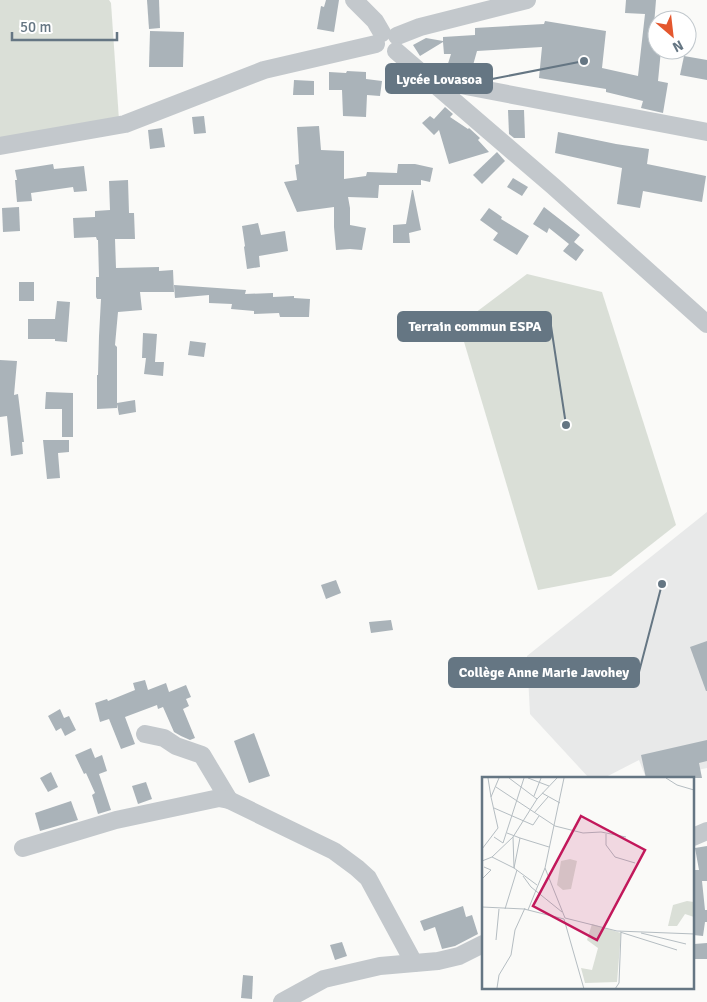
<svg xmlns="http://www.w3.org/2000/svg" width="707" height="1002" viewBox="0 0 707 1002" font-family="Signika,sans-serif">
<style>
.built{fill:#e8e9e9}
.green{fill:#dadfd7}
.building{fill:#aab3b9}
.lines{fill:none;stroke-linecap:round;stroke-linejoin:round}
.minor{stroke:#c3c8cc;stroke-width:18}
.inset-road{fill:none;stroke:#b5bdc2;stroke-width:1}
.view{fill:#c2185b;fill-opacity:0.15;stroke:#c2185b;stroke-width:2.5}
.inset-edge{fill:none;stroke:#657683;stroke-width:2.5}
.leader{fill:none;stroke:#657683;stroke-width:2}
.callout-dot{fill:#657683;stroke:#fff;stroke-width:2}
.callout{fill:#657683;stroke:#657683;stroke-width:2}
.callout-label{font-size:14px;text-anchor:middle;font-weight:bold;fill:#fff}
</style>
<rect width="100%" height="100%" fill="#fafaf8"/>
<polygon class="built" points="707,512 707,768 660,778 646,778 639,760 604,778 589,778 530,714 527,656"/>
<g class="green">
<polygon points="0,0 109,0 111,3 119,120 0,141"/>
<polygon points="527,274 602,292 676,525 611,576 538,590 459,325"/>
</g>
<g class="building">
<polygon points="147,0 159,0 160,28 149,29"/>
<polygon points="326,0 339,0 334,32 317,29 321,6 324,7"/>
<polygon points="626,0 656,0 654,25 657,26 657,50 661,50 658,81 668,83 663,113 641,108 643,101 606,92 606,89 539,78 542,47 477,51 470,76 446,70 451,54 444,54 443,42 420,56 413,45 426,38 443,41 443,37 475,35 475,28 544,24 545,21 606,31 602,68 638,76 645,14 625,13"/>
<polygon points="150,31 184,32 183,67 149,67"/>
<polygon points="684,56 707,60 707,80 680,75"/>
<polygon points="347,71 366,72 366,79 382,81 380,96 367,95 366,117 343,116 342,90 329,90 329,72 346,73"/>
<polygon points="294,80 314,81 314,95 293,95"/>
<polygon points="445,107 453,114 450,117 468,129 469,128 480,138 478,140 489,152 449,164 439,130 434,135 422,123 430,116 434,119"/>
<polygon points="508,110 524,110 525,138 514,138 509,134"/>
<polygon points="204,116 206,133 194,134 192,117"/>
<polygon points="319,126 321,150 344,151 344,179 366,176 367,172 397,173 398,164 415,164 433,168 430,182 421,180 421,185 379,185 378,198 348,197 350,208 350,225 366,228 362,250 350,249 336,250 334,227 334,207 297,212 284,182 297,180 295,165 299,164 297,127"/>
<polygon points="162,128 165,147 150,149 148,130"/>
<polygon points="558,132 616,144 649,149 647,164 706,176 702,202 643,191 640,208 617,204 622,168 555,153"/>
<polygon points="497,152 505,161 482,184 473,175"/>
<polygon points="53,164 54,169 84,166 87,191 74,192 73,187 31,193 32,201 17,202 15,180 17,180 15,170"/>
<polygon points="513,178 528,187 522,196 507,187"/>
<polygon points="128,180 129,213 134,213 135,239 115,239 116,268 159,267 159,271 173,270 174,292 140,292 142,310 118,312 115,345 117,347 117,403 135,400 136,412 119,415 117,404 117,408 97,409 97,375 98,375 99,336 101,299 97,299 96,297 96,277 99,277 98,240 97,240 96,237 74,238 73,218 95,217 95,211 110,210 109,181"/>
<polygon points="412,190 413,190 421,230 409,233 410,243 393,243 393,225 406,224"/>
<polygon points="19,207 20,231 3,232 2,208"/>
<polygon points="544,207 580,235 574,242 584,250 576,261 563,251 569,244 549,228 547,233 533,224"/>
<polygon points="489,208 502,217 501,219 529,236 517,255 493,240 498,233 480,220"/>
<polygon points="258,223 261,235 285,231 288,251 259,256 260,267 247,269 244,247 245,246 242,226"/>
<rect x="19" y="282" width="15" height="19"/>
<polygon points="174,285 246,290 245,294 273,293 273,297 294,296 294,298 310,299 309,317 280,317 279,313 254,314 254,311 231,309 232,304 209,303 209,295 175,298"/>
<polygon points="57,301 70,302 67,342 55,341 55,339 28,339 28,319 55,319"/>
<polygon points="143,333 157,334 155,362 164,362 163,376 144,374 146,358 142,358"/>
<polygon points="190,341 206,343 204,357 188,355"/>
<polygon points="0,360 17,361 14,395 18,394 24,442 22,442 23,454 11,456 7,416 0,417"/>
<polygon points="46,392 73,393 73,437 62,437 62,409 45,409"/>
<polygon points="43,440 69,440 69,452 58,453 60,478 47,479"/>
<polygon points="336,580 341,593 326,599 321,585"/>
<polygon points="391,620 393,630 371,633 369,622"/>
<polygon points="707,641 707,691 706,691 690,647"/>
<polygon points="145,680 148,690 166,683 169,692 186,685 191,697 186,699 189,706 183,709 195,738 190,740 181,736 174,732 163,707 158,709 157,705 125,717 135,744 121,749 109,719 100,722 95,703 107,699 108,701 135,690 133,683"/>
<polygon points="60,709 64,718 69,716 76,730 65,736 61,728 56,731 48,716"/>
<polygon points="254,733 270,776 249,783 234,741"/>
<polygon points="707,740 707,761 699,763 702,778 646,778 641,755"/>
<polygon points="91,748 95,758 102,755 107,771 99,774 111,810 98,814 92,795 95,793 86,773 84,774 75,755"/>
<polygon points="51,772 58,787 48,792 40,778"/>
<polygon points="146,782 152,799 138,804 132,786"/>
<polygon points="71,801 78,820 40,831 35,813"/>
<polygon points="707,846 707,881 702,881 705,910 707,910 707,922 705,922 703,936 693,935 693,911 694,911 693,870 699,870 695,848"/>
<polygon points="463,906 466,917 472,915 478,934 455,946 442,949 435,927 424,931 420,921"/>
<polygon points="342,942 347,956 335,960 330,945"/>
<polygon points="707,943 707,959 695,959 694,944"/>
<polygon points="243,975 253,976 252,999 241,998"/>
</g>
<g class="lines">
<g class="minor">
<polyline points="354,0 375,21 382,33"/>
<polyline points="397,36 420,27 527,0"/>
<polyline points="396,51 553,186 707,324"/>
<polyline points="429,79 707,132"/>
<polyline points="0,146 125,124 264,70 376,44"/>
<polyline points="145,734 164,738 176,746 202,755 229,800"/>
<polyline points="693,837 707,831"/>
<polyline points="23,848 116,820 219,798 229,800 334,851 357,868 368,878 414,963"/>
<polyline points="282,1002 324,979 380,966 438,961 459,956 483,944"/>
</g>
</g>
<g transform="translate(482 777)">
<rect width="212" height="212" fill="#fafaf8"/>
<path d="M88,82l7,2 -6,28 -8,1 -6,-5 4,-24zM205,124l7,1v15l-9,-3 -8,12h-9l5,-21zM110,147l29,9 -4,49 -32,1 -4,-15 11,2 6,-22 -11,-8z" fill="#dadfd7"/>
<path class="inset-road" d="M6,1l3,19M27,1l28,21M46,1l21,8M184,1l11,7 17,5M14,10l59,39 28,7 18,-1 25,5M60,16l18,10M52,19l7,-18M12,31l39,17 6,-9M52,36l14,-16M25,56l13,5 -6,30 23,17M124,57v11l9,12 20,6M12,60l9,6 21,-65M38,61l29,9M0,72l16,-21 -7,-31 8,-19M10,80l22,11 -1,-31M0,84l10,-4 21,-20 24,-38 20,-21M63,91l20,50 52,13 78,3M41,99l8,11 31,25M0,102l9,-9 -7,-3M0,130l42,2 40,10 20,70M23,132l12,-39M46,133l17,-42 19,-90M138,155l57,18M159,156l45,11M14,163l3,-31M15,211l2,-13 12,-20 4,-25 10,-22M133,212l4,-6 2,-50"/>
<path class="view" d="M99,39l64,34 -48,90 -64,-34z"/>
<rect width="212" height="212" class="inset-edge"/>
</g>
<path class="leader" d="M584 61L492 79M566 425L551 326M662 584L639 672"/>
<g class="callout-dot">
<circle cx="584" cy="61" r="5"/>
<circle cx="566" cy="425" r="5"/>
<circle cx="662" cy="584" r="5"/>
</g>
<g class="callout">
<rect x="386" y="64" width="106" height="29" rx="5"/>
<rect x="398" y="312" width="153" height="29" rx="5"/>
<rect x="449" y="658" width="190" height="29" rx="5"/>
</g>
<g class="callout-label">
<text x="439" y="84">Lycée Lovasoa</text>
<text x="475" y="331">Terrain commun ESPA</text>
<text x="544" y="677">Collège Anne Marie Javohey</text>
</g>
<g transform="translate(672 35) rotate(152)"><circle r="24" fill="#ffffff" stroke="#c1c8cd"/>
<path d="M0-4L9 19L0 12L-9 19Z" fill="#e4572e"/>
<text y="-8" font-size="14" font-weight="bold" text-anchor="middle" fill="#657683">N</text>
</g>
<path d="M12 32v8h105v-8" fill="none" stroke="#657683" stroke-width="2.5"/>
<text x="20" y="32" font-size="15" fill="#657683" stroke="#ffffff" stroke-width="4" paint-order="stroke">50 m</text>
</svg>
